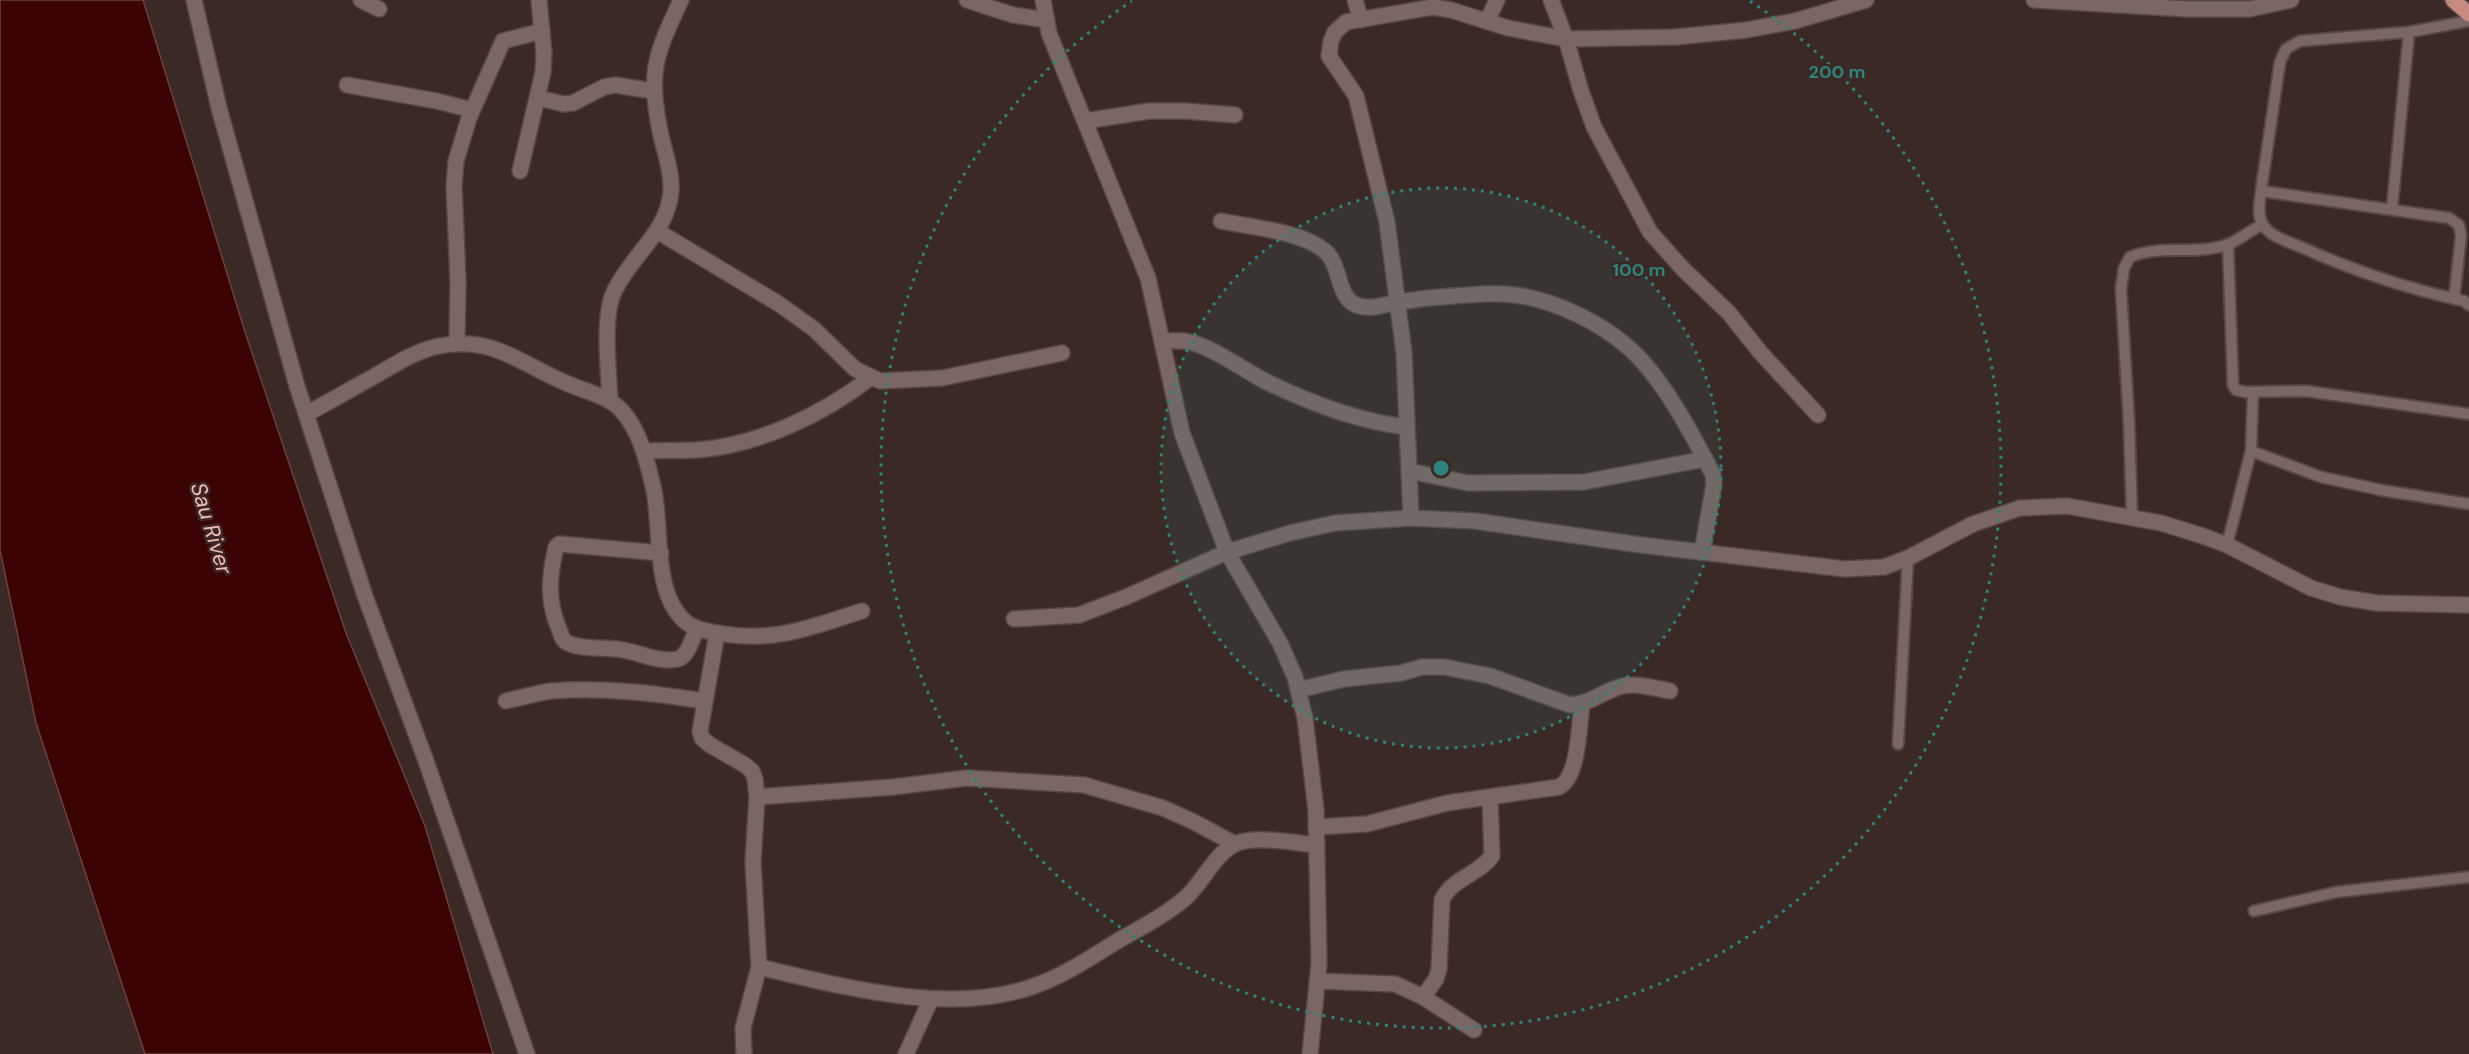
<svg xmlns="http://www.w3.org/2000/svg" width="2469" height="1054" viewBox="0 0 2469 1054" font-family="'DM Sans',sans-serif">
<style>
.water{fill:#3b0402;stroke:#6b413f;stroke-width:1.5}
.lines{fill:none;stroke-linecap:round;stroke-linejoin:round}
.service-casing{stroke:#564744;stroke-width:14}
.minor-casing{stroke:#564744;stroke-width:18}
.primary-casing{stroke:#564744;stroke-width:18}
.service{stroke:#7a6662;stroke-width:10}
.minor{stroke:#7a6662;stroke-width:15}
.primary{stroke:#c68a80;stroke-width:15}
.ring{fill:none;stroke:#2e847c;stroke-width:3;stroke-dasharray:3 6}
.labels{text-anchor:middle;stroke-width:5;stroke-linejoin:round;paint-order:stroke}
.water-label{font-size:22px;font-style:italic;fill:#f4bab0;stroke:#3b2926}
.centre{fill:#2e847c;stroke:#3b2926;stroke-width:3}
.ring-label{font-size:18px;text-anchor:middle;font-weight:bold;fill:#2e847c;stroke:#3b2926;stroke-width:5;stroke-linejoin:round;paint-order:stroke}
</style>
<rect width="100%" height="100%" fill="#3b2926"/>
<polygon class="water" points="0,0 143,0 245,332 346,633 425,826 493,1054 145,1054 36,723 0,550"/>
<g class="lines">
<g class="service-casing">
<g id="service">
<path d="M2469,21l-60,11 -109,9 -14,8 -6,13 -19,129c-1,10 -4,23 1,32 6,13 27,19 39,24 53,24 107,42 163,54l5,4"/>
<polyline points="2261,191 2449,218 2459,225 2461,236 2454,299"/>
<polyline points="2392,209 2409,32"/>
<polyline points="2228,244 2233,385 2236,390 2245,392 2306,391 2469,414"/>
<polyline points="2251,451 2321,477 2381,490 2469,504"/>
<path d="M2132,517l-3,-95 -8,-133 3,-21 6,-11c30,-13 67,-1 99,-13 11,-5 22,-14 33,-19"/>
<polyline points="2227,545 2251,451 2253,392"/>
<polyline points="1898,744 1908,558"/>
<polyline points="2254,911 2337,892 2469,877"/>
</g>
</g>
<g class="minor-casing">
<g id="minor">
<polyline points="194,0 219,108 297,386 365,596 426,761 527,1054"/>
<polyline points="361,0 379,9"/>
<polyline points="967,0 1013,15 1047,20"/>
<polyline points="1043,0 1049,33 1148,278 1182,433 1227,552 1280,643 1295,677 1305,718 1316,810 1319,964 1310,1054"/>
<polyline points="1355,0 1361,20"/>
<polyline points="1551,0 1566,39 1581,91 1594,127 1650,232 1683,269 1729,313 1760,352 1818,415"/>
<polyline points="2034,0 2187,9 2250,9 2291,0"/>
<polyline points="1487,21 1497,0"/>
<polyline points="347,85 437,101 472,110"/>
<polyline points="538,98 564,104 573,103 604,87 615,85 653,91"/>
<polyline points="1085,121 1149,111 1185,111 1235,115"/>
<polyline points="520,171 543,72 544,54 539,0"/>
<path d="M1221,221c29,6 80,10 104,30 17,14 11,49 34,55 13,4 27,-2 40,-4 18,-3 36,-5 54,-6 17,-1 34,-3 50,-2 48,2 108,32 140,68 29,33 49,73 70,112l1,10 -12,68"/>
<polyline points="657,231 779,304 814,329 855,369 880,381 942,378 1062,353"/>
<path d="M1162,341c8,0 19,-1 27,1 25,5 58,31 82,42 42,20 89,38 136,43"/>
<polyline points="457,343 458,281 454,186 456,161 469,118 503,41 542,31"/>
<path d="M610,401c-1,-28 -8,-84 4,-109 16,-36 55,-60 57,-102 1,-18 -6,-37 -10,-54 -13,-64 -7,-78 20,-136"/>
<path d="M306,414c23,-12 45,-25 67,-37 21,-12 42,-26 66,-31 53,-11 82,18 127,37 18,8 43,13 56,28 18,20 25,50 31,75 10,41 -2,108 34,137 9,7 20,8 30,10 58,10 91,-5 145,-22"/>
<path d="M644,451c17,-1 35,0 52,-1 61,-4 126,-35 174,-72"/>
<polyline points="1409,471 1468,483 1584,482 1705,459"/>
<polyline points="1411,518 1404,353 1387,222 1356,96 1329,56 1331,41 1335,32 1346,22 1433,7 1451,10 1508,28 1566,39 1676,37 1746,30 1795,21 1866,0"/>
<path d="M661,553l-102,-9 -3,3c-7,29 -9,54 3,82 2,5 3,12 9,14 14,7 40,4 55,7 17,3 38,13 55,9 10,-3 15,-22 19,-31"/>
<polyline points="1014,619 1079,615 1126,597 1227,552 1290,533 1335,523 1411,518 1475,521 1641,545 1845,569 1884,567 1908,558 1973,524 2020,508 2067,506 2161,523 2203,536 2227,545 2311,588 2340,597 2377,603 2469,605"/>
<polyline points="717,633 700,731 702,738 710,745 745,765 752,771 755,779 757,797 753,862 759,967 743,1028 744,1054"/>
<path d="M1298,690l46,-11 57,-6 21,-6h22l46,9 80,29c19,-1 31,-12 49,-18 16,-5 35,1 51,4"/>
<path d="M506,701c14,-3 30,-8 45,-10 52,-4 102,2 153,10"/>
<polyline points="757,797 893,787 967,778 1084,785 1163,808 1194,822 1235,844"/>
<path d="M1316,827l51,-3 80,-21 112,-16c20,-10 20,-62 23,-83"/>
<path d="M759,967c85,20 194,50 278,18 30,-11 57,-30 84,-46 21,-12 43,-23 62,-39 19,-15 30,-45 52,-56 20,-9 60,-1 82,1"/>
<polyline points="1317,981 1395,984 1423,997 1474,1030"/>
<path d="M1423,997l13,-18 3,-10 3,-69c10,-22 36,-25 50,-44l-2,-59"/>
<polyline points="906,1054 931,999"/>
</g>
</g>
<g class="primary-casing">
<polyline id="primary" points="2453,0 2469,14"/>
</g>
<use href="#service" class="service"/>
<use href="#minor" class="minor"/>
<use href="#primary" class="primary"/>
</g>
<circle cx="1441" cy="468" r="280" fill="#2e847c" fill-opacity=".12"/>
<g class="ring">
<circle cx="1441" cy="468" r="280"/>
<path d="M1750 1A560 560 0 1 1 1132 1"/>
</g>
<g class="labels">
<g class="water-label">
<text transform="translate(212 528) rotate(73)" y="8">Sau River</text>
</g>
</g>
<circle cx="1441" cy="468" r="9" class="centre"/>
<g class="ring-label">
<text x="1837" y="78">200 m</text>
<text x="1639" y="276">100 m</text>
</g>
</svg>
